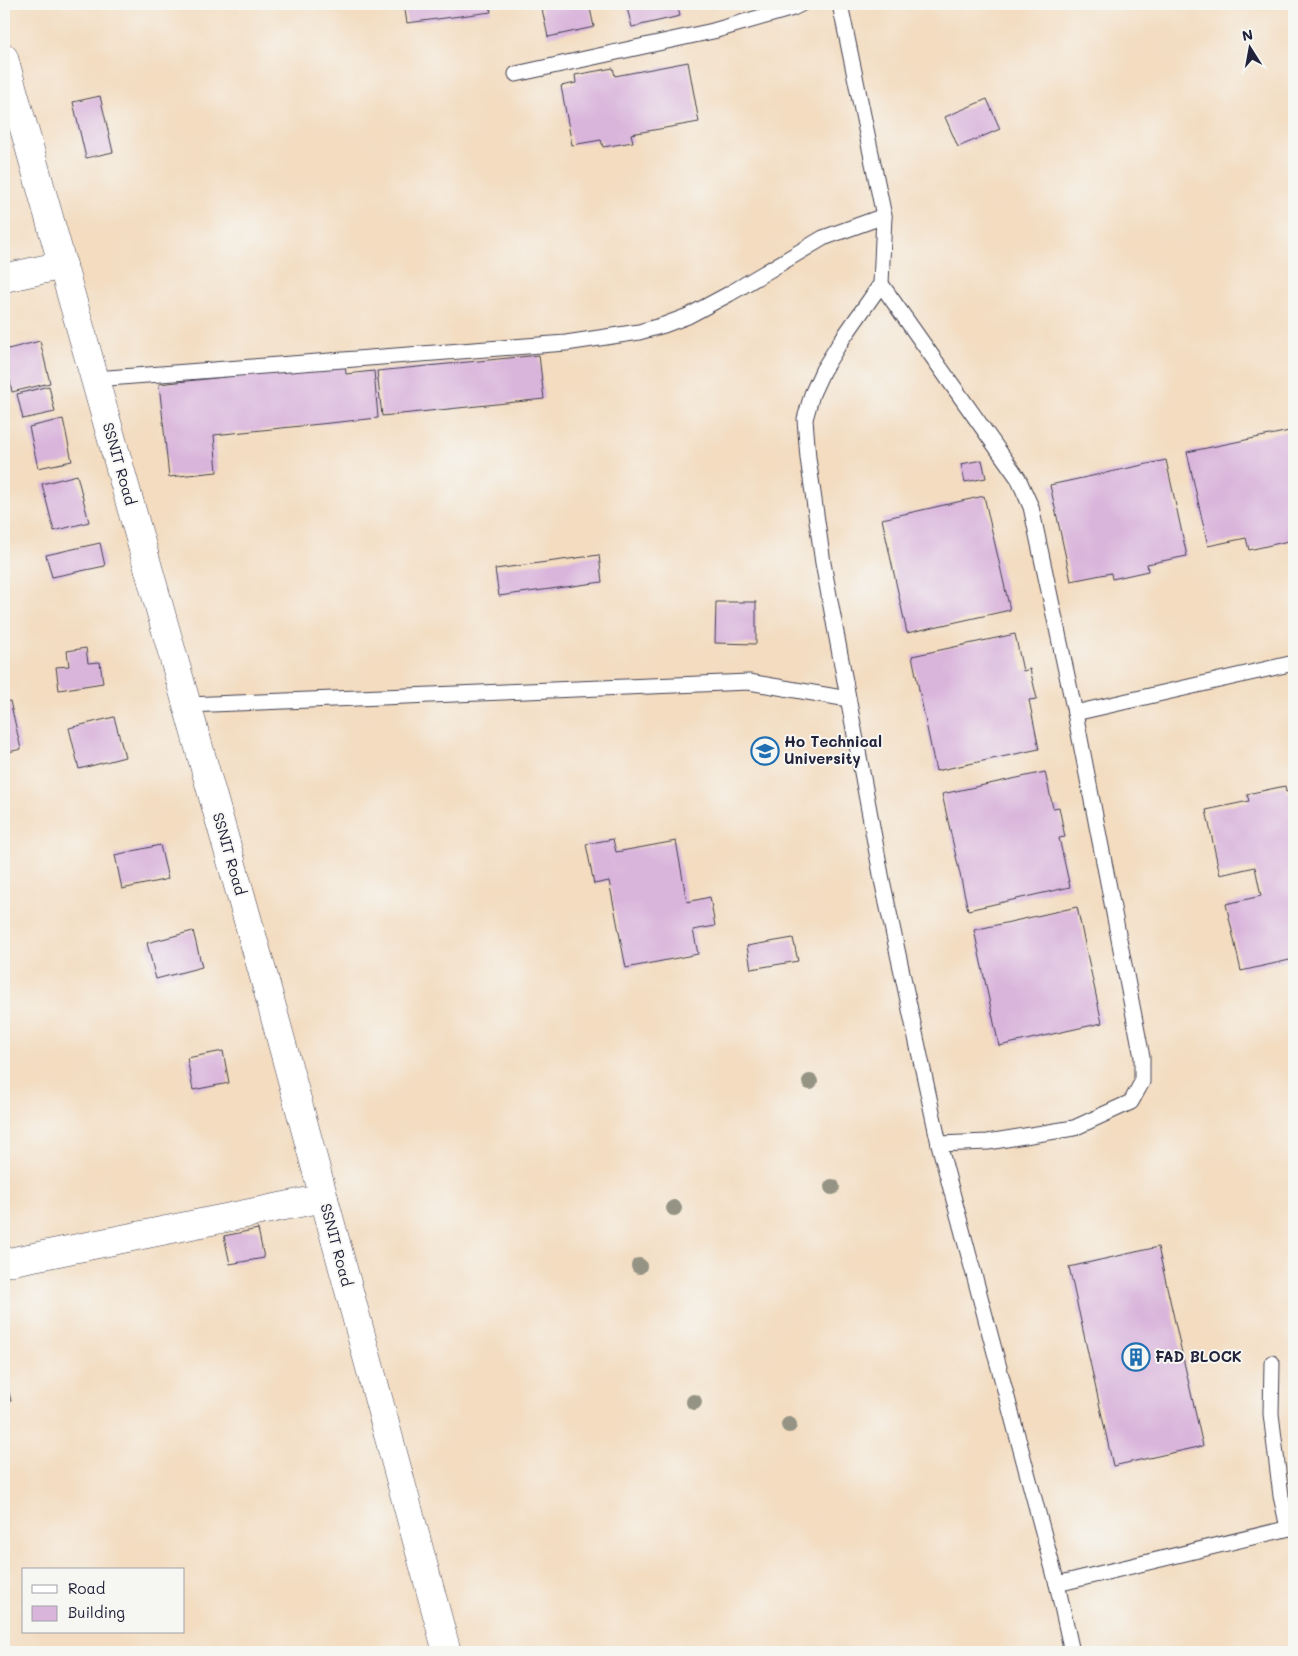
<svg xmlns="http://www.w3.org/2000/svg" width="1298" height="1656" viewBox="0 0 1298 1656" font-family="Mali,sans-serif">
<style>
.building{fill:#d9b4db}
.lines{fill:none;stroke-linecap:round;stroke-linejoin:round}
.lane-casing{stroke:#413e4f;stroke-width:17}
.street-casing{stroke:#413e4f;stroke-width:29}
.lane{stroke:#fff;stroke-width:15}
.street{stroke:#fff;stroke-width:28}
.tree{fill:#959484}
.labels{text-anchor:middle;stroke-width:4;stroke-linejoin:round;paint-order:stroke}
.street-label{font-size:15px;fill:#22223b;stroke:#f6f6f2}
.poi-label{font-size:15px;font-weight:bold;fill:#22223b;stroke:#f6f6f2;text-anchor:start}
</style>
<rect width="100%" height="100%" fill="#f6f6f2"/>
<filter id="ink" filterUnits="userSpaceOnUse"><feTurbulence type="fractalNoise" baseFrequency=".02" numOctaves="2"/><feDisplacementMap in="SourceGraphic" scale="10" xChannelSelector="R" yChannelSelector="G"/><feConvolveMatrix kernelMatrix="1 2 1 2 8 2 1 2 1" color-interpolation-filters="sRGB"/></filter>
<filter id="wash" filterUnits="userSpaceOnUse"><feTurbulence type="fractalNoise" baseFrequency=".0096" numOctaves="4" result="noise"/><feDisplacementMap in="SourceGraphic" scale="20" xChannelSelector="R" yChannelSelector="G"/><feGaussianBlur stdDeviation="1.12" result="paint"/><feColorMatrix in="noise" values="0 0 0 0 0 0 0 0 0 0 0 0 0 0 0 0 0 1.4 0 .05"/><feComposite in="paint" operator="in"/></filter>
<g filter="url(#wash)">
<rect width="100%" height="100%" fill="#f3dcc0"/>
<g id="blocks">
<g class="building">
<polygon points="404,4 490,4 491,12 407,23"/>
<polygon points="541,4 589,4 594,27 548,37"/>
<polygon points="626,4 677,4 680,16 632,27"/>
<polygon points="688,62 699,122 631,134 633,142 603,147 601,140 572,145 561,86 576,83 575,75 613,68 615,76"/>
<polygon points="100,96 113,152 86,158 73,102"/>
<polygon points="987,99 1000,129 958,147 945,117"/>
<polygon points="40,341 50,383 12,392 4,350"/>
<polygon points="539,355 544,399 382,416 377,371"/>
<polygon points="345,364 346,374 374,371 378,418 214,435 217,472 169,477 159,384"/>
<polygon points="49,386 55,412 23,419 17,394"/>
<polygon points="63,419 72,461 38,468 29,427"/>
<polygon points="1294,430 1294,527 1291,528 1293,540 1249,550 1246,538 1208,546 1187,452"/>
<polygon points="982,460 986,478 965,482 961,464"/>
<polygon points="1166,460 1187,556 1147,564 1148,571 1112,579 1111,573 1071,581 1050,485"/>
<polygon points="77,475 89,522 54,531 42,484"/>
<polygon points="984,496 1010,610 907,633 882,519"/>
<polygon points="100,543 105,566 52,577 46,555"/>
<polygon points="599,555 602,582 499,596 495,569"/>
<polygon points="716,602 756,602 756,644 715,643"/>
<polygon points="1015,634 1023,671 1030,669 1037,699 1029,700 1039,749 936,771 912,656"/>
<polygon points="86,648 88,663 100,662 103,683 59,690 56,667 69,666 67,651"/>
<polygon points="10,701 21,749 4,753 4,702"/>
<polygon points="114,717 125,757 79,769 69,728"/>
<polygon points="1045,772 1053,808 1059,807 1065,837 1059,838 1070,887 968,910 942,794"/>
<polygon points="1285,786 1286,792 1294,791 1294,959 1241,971 1226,904 1261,896 1255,867 1220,875 1206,810 1249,801 1247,794"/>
<polygon points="613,839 616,852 676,841 687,902 710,897 715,926 693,930 698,954 626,968 609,881 594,884 586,844"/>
<polygon points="160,845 168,879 122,889 115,855"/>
<polygon points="1077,907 1102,1023 999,1046 974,930"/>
<polygon points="193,931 202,967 156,979 147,943"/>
<polygon points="793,938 798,961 751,969 747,946"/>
<polygon points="223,1051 229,1083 193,1090 187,1058"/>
<polygon points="258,1229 264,1258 230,1264 224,1236"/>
<polygon points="1158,1247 1203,1446 1113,1466 1069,1267"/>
<polygon points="4,1372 11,1401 4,1402"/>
<polygon points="4,1417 8,1433 4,1434"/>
<polygon points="1294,1472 1294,1488 1289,1473"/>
</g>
</g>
</g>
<g filter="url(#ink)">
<use href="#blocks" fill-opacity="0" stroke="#413e4f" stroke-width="1"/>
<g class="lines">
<g class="lane-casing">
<g id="lane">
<polyline points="840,4 884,216 881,284 841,341 823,370 812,394 805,419 808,458 823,563 882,880 939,1144 1057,1584 1072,1652"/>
<polyline points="516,74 713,31 793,8 801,4"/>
<polyline points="881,284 1018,478 1031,507 1075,713 1142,1057 1142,1082 1131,1102 1074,1128 988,1142 939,1144"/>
<polyline points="95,379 566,343 639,332 664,325 688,316 729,294 823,238 884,216"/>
<polyline points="187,705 749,682 848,699"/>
<polyline points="1075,713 1294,663"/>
<polyline points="1272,1363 1271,1414 1281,1496 1288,1528"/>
<polyline points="1057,1584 1294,1527"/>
</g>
</g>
<g class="street-casing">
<g id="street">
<polyline points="4,58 265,981 447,1652"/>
<polyline points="4,278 63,265"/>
<polyline points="4,1263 324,1198"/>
</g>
</g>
<use href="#lane" class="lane"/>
<use href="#street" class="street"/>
</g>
<g class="tree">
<circle cx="810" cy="1082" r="8"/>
<circle cx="832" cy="1187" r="8"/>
<circle cx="674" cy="1208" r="8"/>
<circle cx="639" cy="1266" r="8"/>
<circle cx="694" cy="1402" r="8"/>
<circle cx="789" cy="1425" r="8"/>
</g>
</g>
<defs>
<g id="school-ring" transform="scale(1.4375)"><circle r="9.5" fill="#f6f6f2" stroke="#1f6fb2" stroke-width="1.5"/><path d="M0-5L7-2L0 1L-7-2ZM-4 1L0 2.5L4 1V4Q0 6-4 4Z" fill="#1f6fb2"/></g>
<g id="building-ring" transform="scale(1.4375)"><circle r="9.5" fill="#f6f6f2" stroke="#1f6fb2" stroke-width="1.5"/><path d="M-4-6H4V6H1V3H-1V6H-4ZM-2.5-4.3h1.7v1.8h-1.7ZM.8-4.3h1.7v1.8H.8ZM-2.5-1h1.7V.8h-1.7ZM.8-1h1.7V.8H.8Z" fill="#1f6fb2"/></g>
</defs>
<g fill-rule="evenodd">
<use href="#school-ring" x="765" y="751"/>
<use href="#building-ring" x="1136" y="1357"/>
</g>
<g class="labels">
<g class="street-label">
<text transform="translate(119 464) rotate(74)" y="5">SSNIT Road</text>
<text transform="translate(229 854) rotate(74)" y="5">SSNIT Road</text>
<text transform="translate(336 1245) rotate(75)" y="5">SSNIT Road</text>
</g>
<g class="poi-label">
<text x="784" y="747">Ho Technical<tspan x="784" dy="17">University</tspan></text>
<text x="1155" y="1362">FAD BLOCK</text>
</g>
</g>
<rect width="1298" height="1656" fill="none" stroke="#f6f6f2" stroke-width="20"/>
<rect x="22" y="1568" width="162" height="65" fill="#f6f6f2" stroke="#a1a1a9"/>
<rect x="32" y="1585" width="25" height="8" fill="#ffffff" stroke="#a1a1a9"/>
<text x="68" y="1594" font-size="15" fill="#22223b">Road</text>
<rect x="32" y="1606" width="25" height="15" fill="#d9b4db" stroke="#a1a1a9"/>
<text x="68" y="1618" font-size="15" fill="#22223b">Building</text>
<g transform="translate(1250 48) rotate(349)" stroke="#f6f6f2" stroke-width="4" paint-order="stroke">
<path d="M0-4L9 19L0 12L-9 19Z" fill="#22223b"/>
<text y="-8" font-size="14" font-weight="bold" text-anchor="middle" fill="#22223b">N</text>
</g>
</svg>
